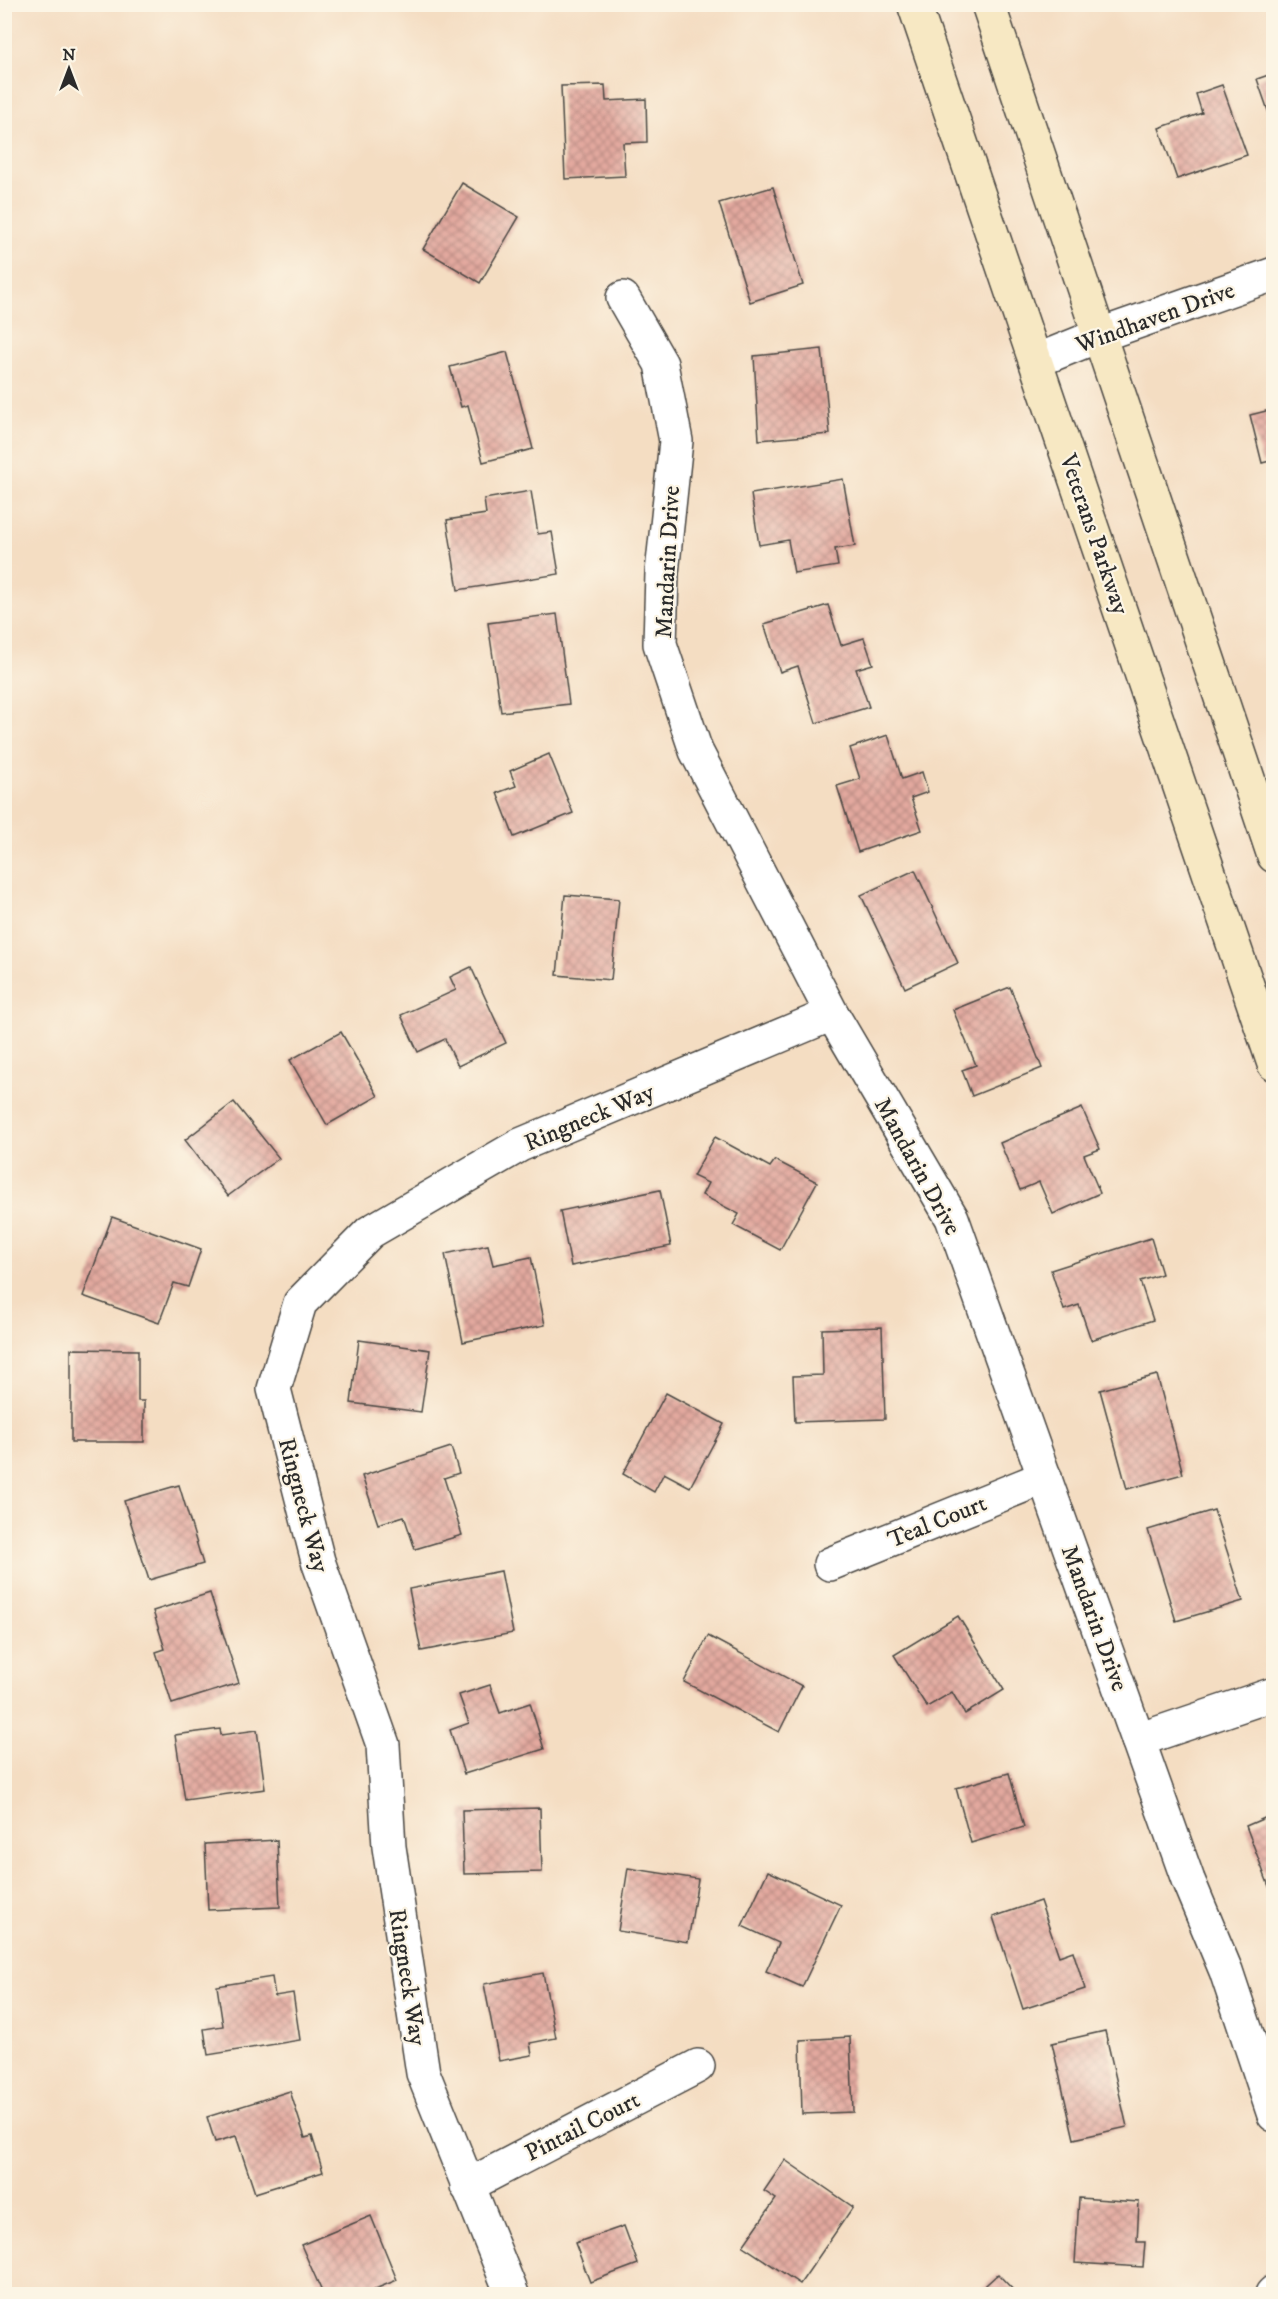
<svg xmlns="http://www.w3.org/2000/svg" width="1278" height="2299" viewBox="0 0 1278 2299" font-family="'IM FELL DW Pica',serif">
<style>
.building{fill:url(#building-cross-hatch)}
.lines{fill:none;stroke-linecap:round;stroke-linejoin:round}
.minor-casing{stroke:#494642;stroke-width:36}
.secondary-casing{stroke:#494642;stroke-width:36}
.minor{stroke:#fff;stroke-width:33}
.secondary{stroke:#f7e8c3;stroke-width:33}
.labels{text-anchor:middle;stroke-width:4.5;stroke-linejoin:round;paint-order:stroke}
.street-label{font-size:24px;fill:#2b2b2b;stroke:#fcf5e5}
</style>
<defs>
<pattern id="building-cross-hatch" width="8" height="8" patternUnits="userSpaceOnUse" patternTransform="scale(1.5)"><rect width="8" height="8" fill="#e3a99f"/><path d="M0 0l8 8M0 8l8-8" fill="none" stroke="#b88a82"/></pattern>
</defs>
<rect width="100%" height="100%" fill="#fcf5e5"/>
<filter id="ink" filterUnits="userSpaceOnUse"><feTurbulence type="fractalNoise" baseFrequency=".0167" numOctaves="2"/><feDisplacementMap in="SourceGraphic" scale="12" xChannelSelector="R" yChannelSelector="G"/><feConvolveMatrix kernelMatrix="1 2 1 2 8 2 1 2 1" color-interpolation-filters="sRGB"/></filter>
<filter id="wash" filterUnits="userSpaceOnUse"><feTurbulence type="fractalNoise" baseFrequency=".008" numOctaves="4" result="noise"/><feDisplacementMap in="SourceGraphic" scale="24" xChannelSelector="R" yChannelSelector="G"/><feGaussianBlur stdDeviation="1.35" result="paint"/><feColorMatrix in="noise" values="0 0 0 0 0 0 0 0 0 0 0 0 0 0 0 0 0 1.4 0 .05"/><feComposite in="paint" operator="in"/></filter>
<g filter="url(#wash)">
<rect width="100%" height="100%" fill="#f4ddc2"/>
<g id="blocks">
<g class="building">
<polygon points="1274,73 1274,125 1273,125 1257,79"/>
<polygon points="605,85 606,101 646,99 647,142 623,143 625,176 565,179 561,86"/>
<polygon points="1222,85 1247,155 1177,179 1159,128 1202,113 1196,94"/>
<polygon points="462,183 519,217 480,283 423,249"/>
<polygon points="773,187 803,285 750,302 719,203"/>
<polygon points="822,349 830,434 759,440 754,356"/>
<polygon points="507,352 533,449 483,462 468,405 461,407 450,367"/>
<polygon points="1274,409 1274,460 1262,463 1250,415"/>
<polygon points="843,479 855,546 835,549 838,566 794,573 788,540 759,545 751,494"/>
<polygon points="531,491 538,534 552,532 559,574 458,590 447,520 486,514 484,499"/>
<polygon points="828,605 841,645 864,638 873,664 856,669 869,707 816,723 798,666 780,672 764,624"/>
<polygon points="557,614 569,704 501,712 488,623"/>
<polygon points="888,735 902,779 922,772 928,792 911,798 922,830 858,852 837,786 860,779 850,748"/>
<polygon points="549,754 573,813 514,837 497,793 516,786 510,771"/>
<polygon points="915,870 958,963 905,988 861,895"/>
<polygon points="565,895 619,899 611,980 557,975"/>
<polygon points="471,967 506,1043 458,1066 445,1039 418,1052 401,1015 456,990 450,977"/>
<polygon points="1010,987 1042,1068 972,1096 962,1070 976,1065 953,1010"/>
<polygon points="341,1032 378,1096 327,1125 290,1060"/>
<polygon points="234,1102 279,1158 228,1196 185,1140"/>
<polygon points="1082,1108 1100,1149 1084,1155 1100,1193 1053,1214 1039,1182 1020,1190 1000,1143"/>
<polygon points="715,1137 770,1167 775,1160 817,1182 780,1250 733,1225 739,1214 702,1195 708,1183 693,1176"/>
<polygon points="660,1190 671,1246 571,1266 560,1211"/>
<polygon points="112,1217 201,1249 188,1287 174,1283 159,1323 83,1296"/>
<polygon points="1151,1238 1162,1274 1140,1281 1153,1320 1091,1340 1079,1305 1064,1310 1051,1270"/>
<polygon points="488,1245 493,1265 531,1257 545,1325 463,1342 445,1254"/>
<polygon points="882,1327 885,1419 795,1422 793,1376 823,1375 822,1329"/>
<polygon points="359,1340 430,1350 421,1412 351,1403"/>
<polygon points="71,1349 138,1350 138,1401 144,1401 144,1442 71,1442"/>
<polygon points="1157,1375 1183,1474 1127,1489 1100,1390"/>
<polygon points="666,1393 724,1424 690,1487 664,1473 654,1492 623,1474"/>
<polygon points="451,1447 459,1473 444,1478 462,1535 415,1549 404,1516 378,1524 362,1476"/>
<polygon points="179,1485 203,1564 149,1580 124,1501"/>
<polygon points="1214,1510 1243,1601 1176,1621 1148,1530"/>
<polygon points="501,1571 513,1633 421,1651 409,1589"/>
<polygon points="210,1593 239,1683 172,1704 156,1652 165,1649 153,1611"/>
<polygon points="958,1616 1004,1690 965,1714 952,1692 927,1707 894,1655"/>
<polygon points="708,1636 802,1686 779,1732 684,1682"/>
<polygon points="490,1685 500,1713 530,1703 544,1749 464,1774 450,1730 469,1723 459,1695"/>
<polygon points="220,1729 221,1735 257,1730 265,1789 185,1800 175,1735"/>
<polygon points="1009,1773 1024,1827 971,1843 956,1788"/>
<polygon points="540,1808 542,1872 464,1874 462,1810"/>
<polygon points="1274,1814 1274,1897 1273,1897 1246,1826"/>
<polygon points="277,1840 280,1907 208,1910 205,1844"/>
<polygon points="628,1868 698,1879 688,1942 618,1931"/>
<polygon points="768,1871 841,1905 802,1987 766,1971 779,1943 742,1926"/>
<polygon points="1040,1901 1059,1956 1073,1951 1085,1989 1023,2009 993,1917"/>
<polygon points="543,1973 556,2038 530,2043 532,2055 499,2061 484,1984"/>
<polygon points="272,1977 275,1996 293,1993 300,2040 208,2055 204,2029 223,2026 217,1986"/>
<polygon points="1105,2031 1127,2127 1074,2139 1052,2043"/>
<polygon points="850,2037 853,2112 802,2114 800,2040"/>
<polygon points="290,2091 305,2138 312,2136 323,2172 255,2193 236,2136 215,2142 207,2117"/>
<polygon points="785,2160 853,2207 800,2284 743,2246 776,2199 764,2191"/>
<polygon points="1079,2198 1139,2202 1137,2242 1145,2242 1143,2267 1075,2263"/>
<polygon points="371,2216 397,2280 363,2294 323,2294 301,2245"/>
<polygon points="624,2226 638,2264 590,2282 575,2243"/>
<polygon points="998,2274 1017,2294 976,2294"/>
</g>
</g>
</g>
<g filter="url(#ink)">
<use href="#blocks" fill-opacity="0" stroke="#494642" stroke-width="1.5"/>
<g class="lines">
<g class="minor-casing">
<g id="minor">
<polyline points="623,298 661,364 676,441 662,573 660,644 696,751 832,1014 952,1218 1188,1880 1226,1971 1274,2115"/>
<polyline points="1036,361 1100,335 1274,274"/>
<polyline points="830,1564 1045,1477"/>
<polyline points="1138,1740 1274,1694"/>
<polyline points="467,2186 698,2066"/>
<polyline points="512,2294 423,2073 389,1847 383,1745 318,1561 274,1389 300,1303 370,1232 520,1145 832,1014"/>
<polyline points="1272,2294 1274,2292"/>
</g>
</g>
<g class="secondary-casing">
<g id="secondary">
<polyline points="914,4 1274,1064"/>
<polyline points="988,4 1274,856"/>
</g>
</g>
<use href="#minor" class="minor"/>
<use href="#secondary" class="secondary"/>
</g>
</g>
<g class="labels">
<g class="street-label">
<text transform="translate(1155 317) rotate(-20)" y="8">Windhaven Drive</text>
<text transform="translate(1095 534) rotate(71)" y="8">Veterans Parkway</text>
<text transform="translate(667 562) rotate(-87)" y="8">Mandarin Drive</text>
<text transform="translate(589 1117) rotate(-23)" y="8">Ringneck Way</text>
<text transform="translate(918 1166) rotate(61)" y="8">Mandarin Drive</text>
<text transform="translate(304 1505) rotate(75)" y="8">Ringneck Way</text>
<text transform="translate(937 1521) rotate(-22)" y="8">Teal Court</text>
<text transform="translate(1095 1618) rotate(70)" y="8">Mandarin Drive</text>
<text transform="translate(408 1977) rotate(81)" y="8">Ringneck Way</text>
<text transform="translate(582 2126) rotate(-27)" y="8">Pintail Court</text>
</g>
</g>
<rect width="1278" height="2299" fill="none" stroke="#fcf5e5" stroke-width="24"/>
<g transform="translate(69 69)" stroke="#fcf5e5" stroke-width="4.5" paint-order="stroke">
<path d="M0-4.5L10 22L0 15L-10 22Z" fill="#2b2b2b"/>
<text y="-9" font-size="16" font-weight="bold" text-anchor="middle" fill="#2b2b2b">N</text>
</g>
</svg>
